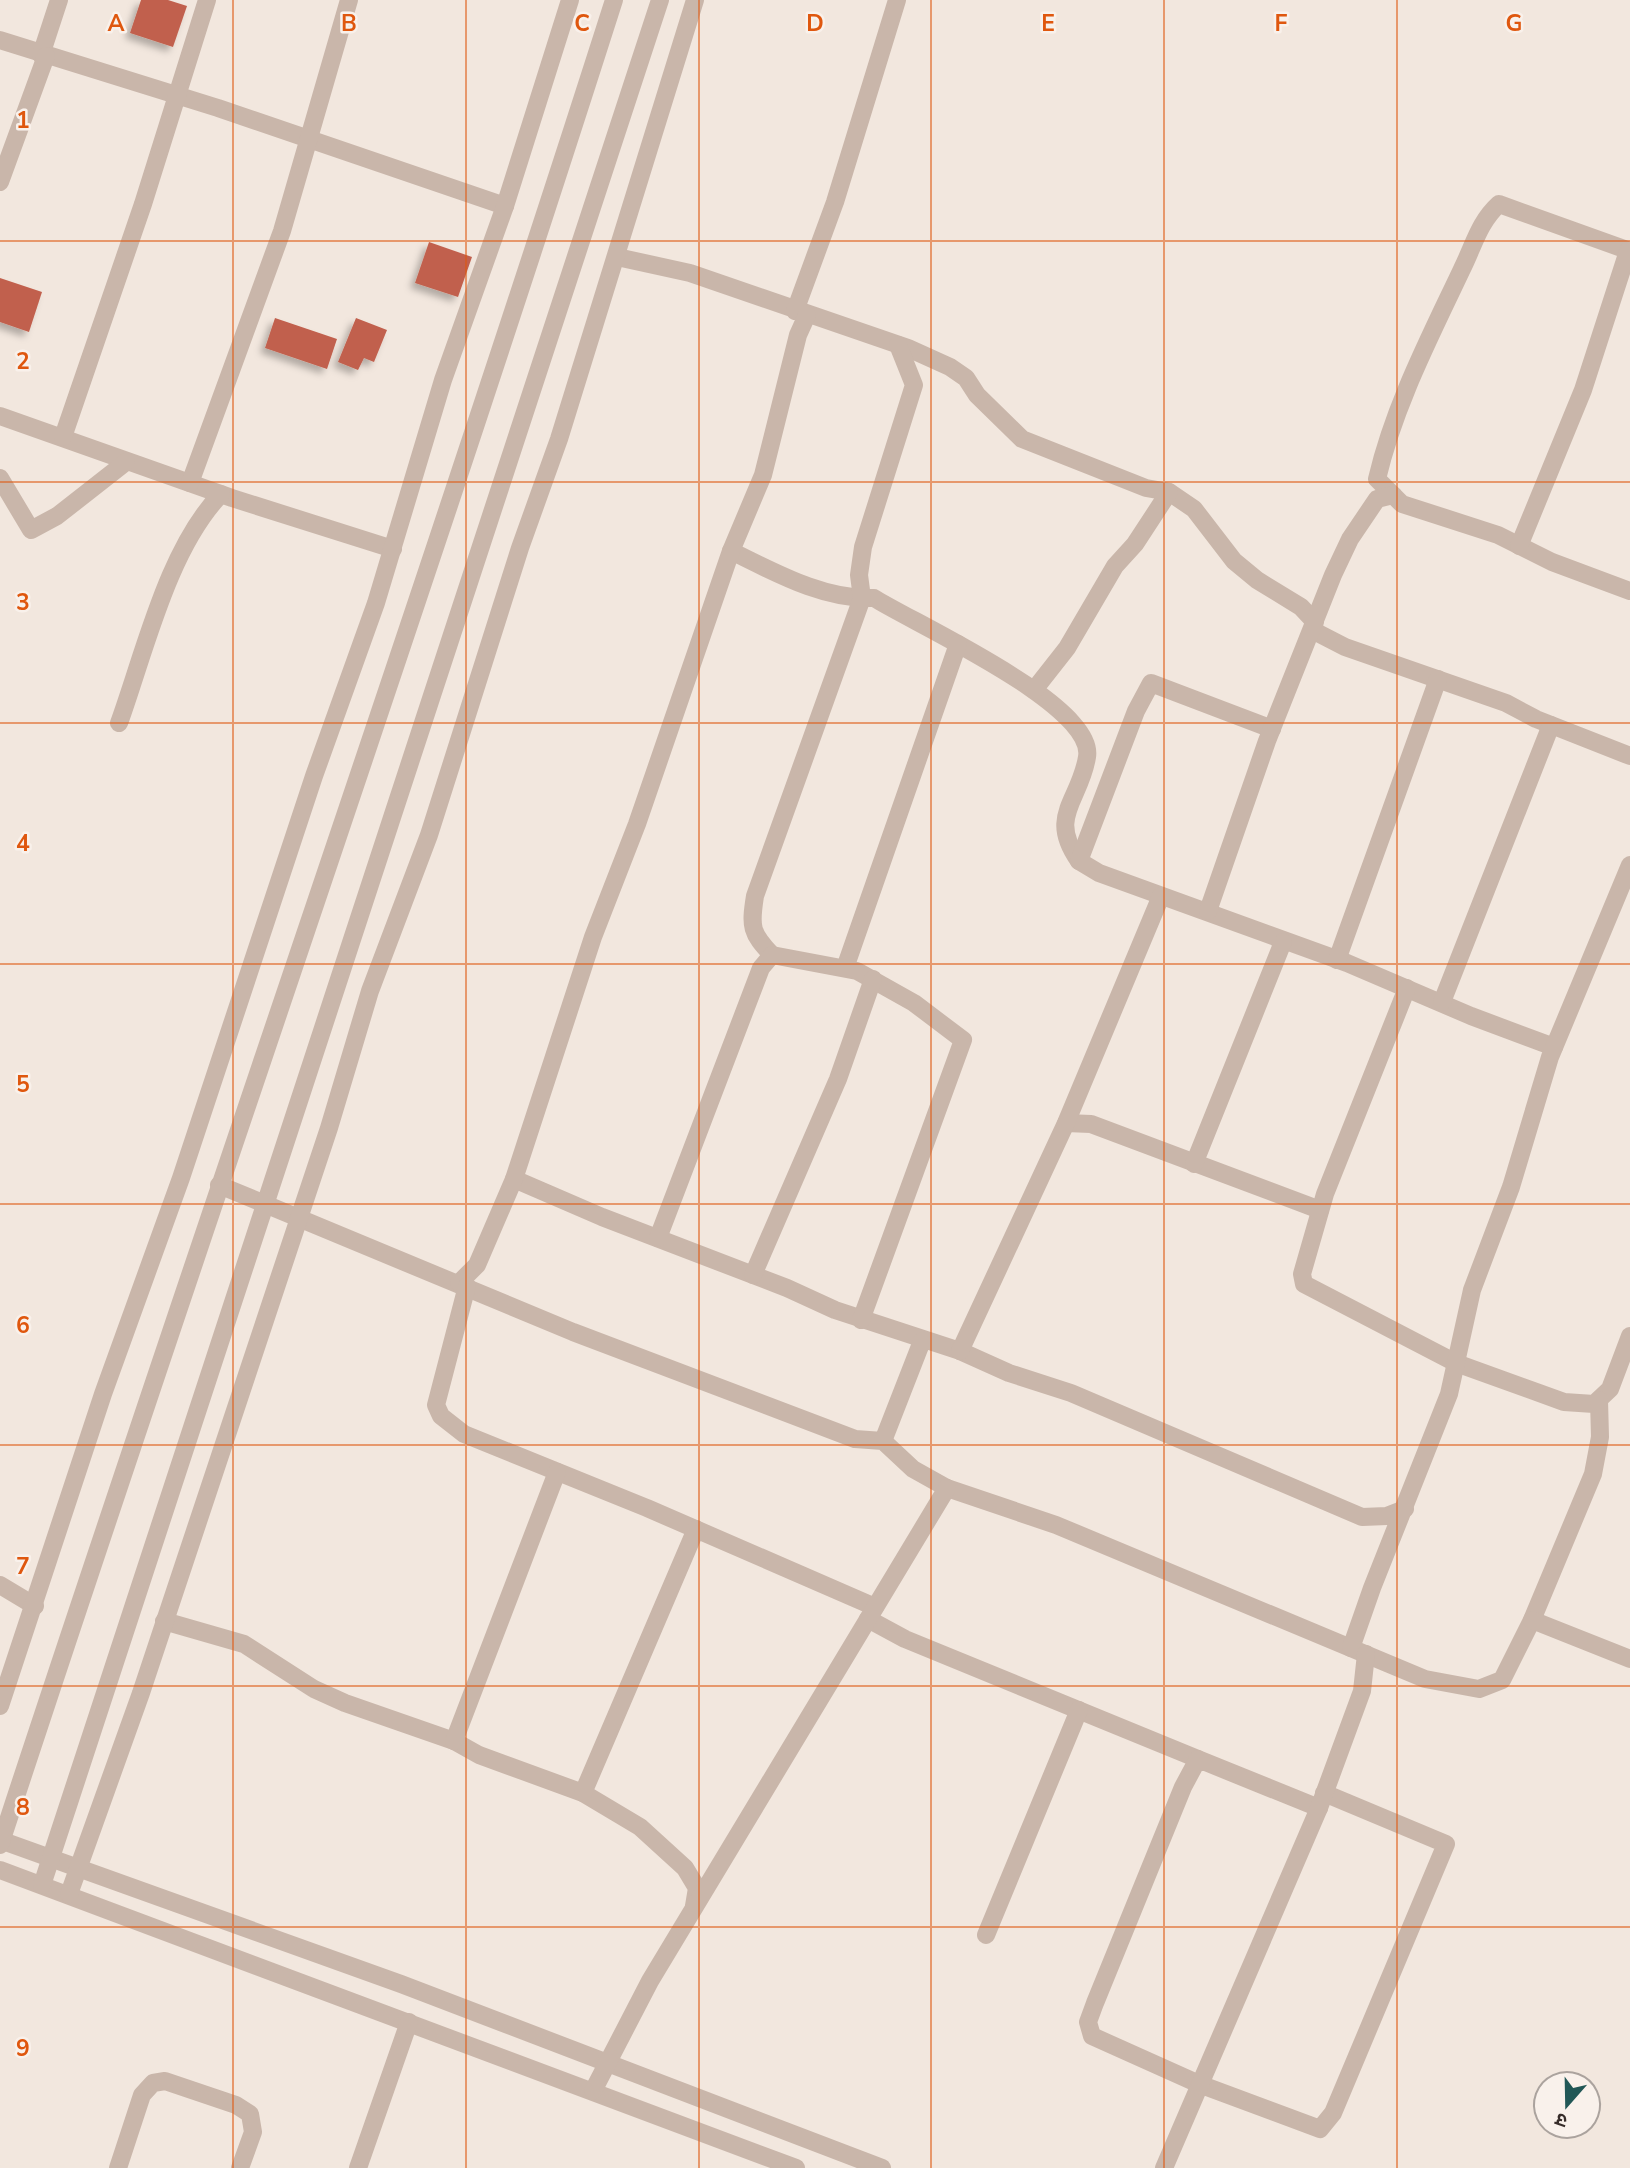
<svg xmlns="http://www.w3.org/2000/svg" width="1630" height="2168" viewBox="0 0 1630 2168" font-family="'Nunito Sans','Noto Sans Devanagari',sans-serif">
<style>
.building{fill:#c1604d;filter:url(#shadow)}
.lines{fill:none;stroke-linecap:round;stroke-linejoin:round}
.minor{stroke:#c9b6aa;stroke-width:18}
.grid{fill:none;stroke:#df570e;stroke-width:2;stroke-opacity:0.55}
.grid-label{font-size:23px;text-anchor:middle;font-weight:bold;fill:#df570e;stroke:#f9f1eb;stroke-width:5;stroke-linejoin:round;paint-order:stroke}
</style>
<defs>
<filter id="shadow"><feDropShadow dx="-5" dy="5" stdDeviation="3.5" flood-color="#0004"/></filter>
</defs>
<rect width="100%" height="100%" fill="#f2e7de"/>
<g class="building">
<polygon points="141,0 168,0 187,6 173,47 130,33"/>
<polygon points="429,242 472,257 458,297 415,283"/>
<polygon points="0,278 42,292 29,332 0,322"/>
<polygon points="275,318 337,339 327,369 265,348"/>
<polygon points="356,318 387,330 374,362 364,358 358,370 338,362"/>
</g>
<g class="lines">
<g class="minor">
<polyline points="0,40 218,108 505,206"/>
<polyline points="41,55 59,0"/>
<polyline points="0,182 46,56"/>
<path d="M1630,251l-131,-47c-20,18 -25,41 -37,65 -32,68 -68,137 -85,210l25,25 96,31 54,27 78,29"/>
<polyline points="617,257 690,273 908,348 950,367 966,378 977,395 1022,439 1146,488 1169,492 1194,509 1234,561 1257,580 1301,607 1315,622"/>
<polyline points="795,311 835,202 897,0"/>
<polyline points="0,416 232,498 393,549"/>
<polyline points="63,437 143,204 207,0"/>
<polyline points="0,478 31,530 57,516 126,462"/>
<polyline points="190,483 282,231 349,0"/>
<polyline points="1519,546 1583,390 1628,251"/>
<path d="M731,551c45,22 93,49 143,47 41,26 222,107 213,159 -7,44 -40,59 -8,104"/>
<polyline points="1312,630 1345,647 1506,703 1536,719 1630,756"/>
<polyline points="1034,690 1067,648 1115,566 1135,544 1169,492"/>
<path d="M119,723c26,-72 49,-174 102,-229"/>
<polyline points="1272,729 1151,683 1136,711 1079,861 1099,873 1347,963 1471,1016 1554,1047"/>
<polyline points="1208,911 1267,741 1333,575 1350,539 1377,499 1393,495"/>
<path d="M772,955c-21,-22 -22,-28 -17,-59l107,-298 -3,-23 4,-28 51,-162 -16,-40"/>
<polyline points="1337,960 1438,679"/>
<polyline points="845,968 958,644"/>
<polyline points="1407,988 1325,1194 1302,1274 1304,1284 1456,1363 1564,1402 1594,1404 1610,1389 1630,1336"/>
<polyline points="1442,1002 1551,725"/>
<polyline points="1066,1123 1091,1124 1320,1210"/>
<polyline points="1194,1164 1283,942"/>
<polyline points="514,1179 602,1217 787,1288 835,1310 960,1351 1009,1373 1071,1393 1362,1517 1387,1516 1405,1509"/>
<polyline points="219,1185 573,1332 855,1439 883,1441 913,1469 947,1488 1056,1525 1425,1679 1479,1689 1502,1680 1532,1620 1593,1474 1600,1437 1599,1400"/>
<polyline points="658,1238 761,968 772,955 857,971 914,1003 963,1040 861,1320"/>
<polyline points="753,1275 838,1079 873,979"/>
<polyline points="459,1283 477,1265 514,1179 593,937 637,824 731,551 763,475 798,335 807,315"/>
<polyline points="467,1286 436,1405 441,1416 464,1434 647,1508 875,1607"/>
<polyline points="960,1351 1066,1123 1161,896"/>
<polyline points="883,1441 922,1341"/>
<polyline points="0,1585 35,1606"/>
<polyline points="868,1619 905,1639 1198,1759"/>
<polyline points="1532,1620 1630,1659"/>
<polyline points="164,1621 244,1644 314,1689 345,1703 454,1741 479,1755 583,1793 640,1827 685,1868 697,1888 694,1906"/>
<polyline points="1351,1648 1372,1588 1449,1394 1472,1290 1511,1187 1550,1057 1630,865"/>
<polyline points="0,1706 103,1394 181,1178 314,776 376,603 443,380 505,206 570,0"/>
<polyline points="454,1741 557,1472"/>
<polyline points="583,1793 696,1529"/>
<polyline points="1319,1808 1198,1759 1183,1787 1095,2003 1088,2022 1092,2036 1199,2084 1320,2129 1333,2113 1446,1844 1324,1793"/>
<polyline points="0,1840 401,1984 882,2168"/>
<path d="M0,1845c202,-616 417,-1228 614,-1845"/>
<polyline points="0,1870 796,2168"/>
<polyline points="42,1885 660,0"/>
<polyline points="69,1894 141,1693 329,1128 370,991 429,835 520,548 559,439 695,0"/>
<polyline points="986,1935 1079,1710"/>
<polyline points="593,2091 650,1981 947,1488"/>
<polyline points="118,2168 142,2095 153,2083 165,2081 236,2105 250,2114 253,2132 240,2168"/>
<polyline points="358,2168 409,2022"/>
<polyline points="1164,2168 1319,1808 1362,1691 1366,1654"/>
</g>
</g>
<path class="grid" d="M233,0v2168M466,0v2168M699,0v2168M931,0v2168M1164,0v2168M1397,0v2168M0,241h1630M0,482h1630M0,723h1630M0,964h1630M0,1204h1630M0,1445h1630M0,1686h1630M0,1927h1630"/>
<g class="grid-label">
<text x="116" y="31">A</text>
<text x="349" y="31">B</text>
<text x="582" y="31">C</text>
<text x="815" y="31">D</text>
<text x="1048" y="31">E</text>
<text x="1281" y="31">F</text>
<text x="1514" y="31">G</text>
<text x="23" y="128">1</text>
<text x="23" y="369">2</text>
<text x="23" y="610">3</text>
<text x="23" y="851">4</text>
<text x="23" y="1092">5</text>
<text x="23" y="1333">6</text>
<text x="23" y="1574">7</text>
<text x="23" y="1815">8</text>
<text x="23" y="2056">9</text>
</g>
<g transform="translate(1567 2105) rotate(200)"><circle r="33" fill="#f9f1eb" stroke="#aba39e" stroke-width="2"/>
<path d="M0-5L12 26L0 18L-12 26Z" fill="#215756"/>
<text y="-10" font-size="19" font-weight="bold" text-anchor="middle" fill="#372d2a">उ</text>
</g>
</svg>
